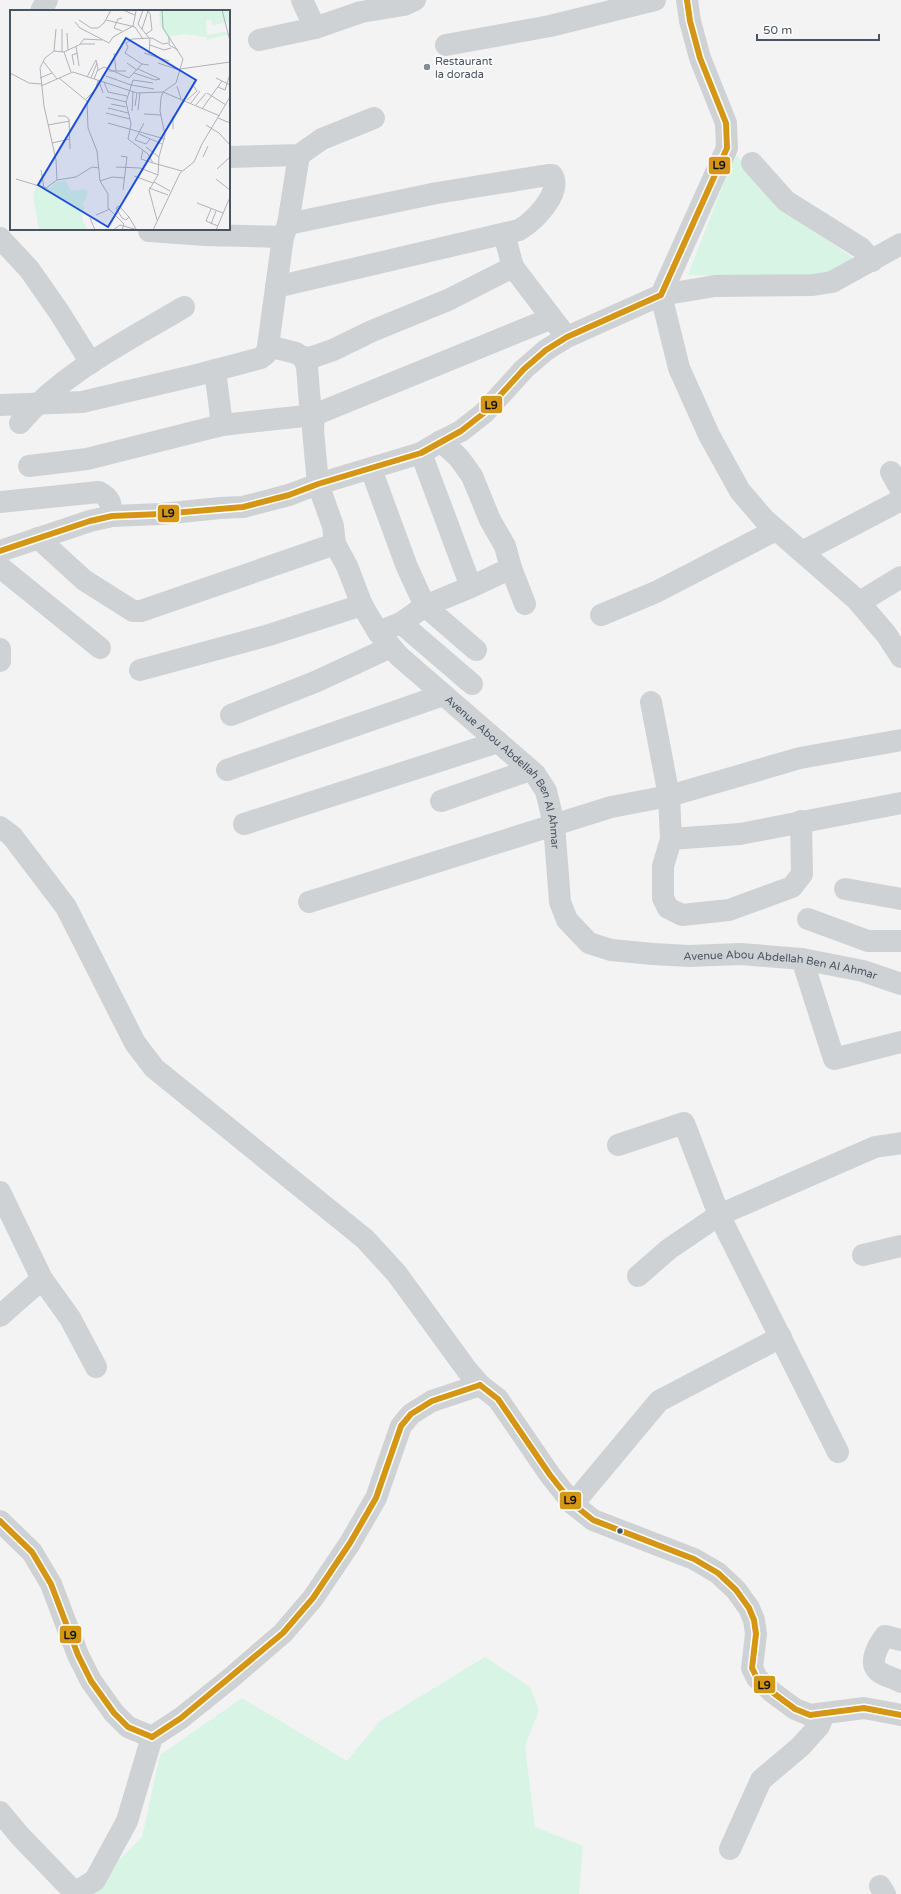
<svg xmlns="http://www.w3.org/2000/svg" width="901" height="1894" viewBox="0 0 901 1894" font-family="'Varela Round',sans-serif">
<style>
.green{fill:#d7f4e4}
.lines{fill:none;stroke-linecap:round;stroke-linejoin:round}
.minor{stroke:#cfd2d4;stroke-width:22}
.bus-1-casing{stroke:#fff;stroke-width:9}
.bus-1{stroke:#d49614;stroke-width:6}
.poi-dot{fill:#848c95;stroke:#fff;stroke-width:1.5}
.bus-dot{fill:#485462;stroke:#fff;stroke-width:1.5}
.labels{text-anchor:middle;stroke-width:3;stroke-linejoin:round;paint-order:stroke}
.poi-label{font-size:11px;fill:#485462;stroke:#fff;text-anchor:start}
.street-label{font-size:11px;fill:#485462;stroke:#fff}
.inset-road{fill:none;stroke:#afb3b9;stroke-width:1}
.view{fill:#1d4ed8;fill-opacity:0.15;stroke:#1d4ed8;stroke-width:2}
.inset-edge{fill:none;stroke:#485462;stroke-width:2}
.line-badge{stroke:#fff;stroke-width:1.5}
.pale-badge-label{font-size:11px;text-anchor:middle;font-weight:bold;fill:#111}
</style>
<rect width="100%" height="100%" fill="#f4f3f3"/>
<g class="green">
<polygon points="735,154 793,216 857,261 812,280 688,275"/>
<polygon points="485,1657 530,1687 539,1710 525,1746 535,1827 583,1846 579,1894 85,1894 142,1837 160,1755 242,1698 347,1761 380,1721"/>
</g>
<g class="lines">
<g class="minor">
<polyline points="302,0 315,28"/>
<polyline points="687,0 690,21 700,58 726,123 727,148 661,295 679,368 709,435 740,491 764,519 857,600 886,634 901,657"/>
<polyline points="41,11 47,0"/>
<polyline points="259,40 315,28 361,12 404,5 415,0"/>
<polyline points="446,45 550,26 655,0"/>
<polyline points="229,157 299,155 322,139 374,118"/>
<polyline points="752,163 786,201 861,248 872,261"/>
<polyline points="149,231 205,235 283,237"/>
<polyline points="504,234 513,267 561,330"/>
<polyline points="0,238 29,269 59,312 91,363"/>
<path d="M276,287l243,-57c14,-8 44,-37 33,-55h-4l-111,18 -149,31"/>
<path id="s1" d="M268,346l28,7 8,5 3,9 3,37 4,11 -1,15 5,54 15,42 2,18 12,22 15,39 16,27 21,24 136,118 11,17 8,33 6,78 7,18 22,23 22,7 42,4 36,2 52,-2 61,5 61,12 38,13"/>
<polyline points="304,358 313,357 333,350 372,331 448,300 513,267"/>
<polyline points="215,370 222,425"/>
<polyline points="0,405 82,402 197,375 261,358 266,354 268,346 283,237 288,224 299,155"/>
<path d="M20,423c43,-51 107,-82 164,-116"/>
<polyline points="441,441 459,458 472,476 490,520 505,546 511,568 525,604"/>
<polyline points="421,453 471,587"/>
<polyline points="29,466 87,459 222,425 314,415 552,318"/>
<polyline points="371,469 407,567 425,606 476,650"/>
<polyline points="891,472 901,490"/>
<path d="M0,502l99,-10c12,6 12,12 13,24"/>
<polyline points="38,538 84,580 133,611 141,611 335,544"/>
<polyline points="0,551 90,521 112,516 161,514 220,508 243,507 289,495 318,484 421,453 441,441 461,431 484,413 524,369 546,350 567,337 661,295 715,286 813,285 832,282 901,244"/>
<polyline points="802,552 901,500"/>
<polyline points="0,567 100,648"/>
<polyline points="860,602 901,577"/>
<polyline points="601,615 656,592 776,530"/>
<polyline points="401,623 472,684"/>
<polyline points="378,632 401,623 425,606 471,587 511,568"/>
<polyline points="0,649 0,661"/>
<polyline points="140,670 269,635 362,605"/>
<polyline points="651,702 669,796 671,839 663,866 663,898 668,908 682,915 729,910 792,887 802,874 801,821"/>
<polyline points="231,715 315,682 391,647"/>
<polyline points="227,770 443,695"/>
<polyline points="441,801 530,770"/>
<polyline points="244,824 498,742"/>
<polyline points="0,827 12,836 66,907 135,1043 154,1068 365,1239 397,1274 467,1370 480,1385 498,1399 550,1475 573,1504 593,1520 694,1559 718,1573 736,1590 749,1608 754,1620 756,1634 752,1668 757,1678 772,1692 795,1709 810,1715 864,1708 901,1715"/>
<polyline points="671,839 740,834 901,803"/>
<polyline points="845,889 901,899"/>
<polyline points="309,902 611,807 669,796 800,758 901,740"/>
<polyline points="808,919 868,941 901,941"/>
<polyline points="802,959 834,1059 901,1042"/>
<polyline points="618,1145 684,1123 719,1215 838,1452"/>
<polyline points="0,1192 42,1279 70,1318 96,1367"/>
<polyline points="863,1255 901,1246"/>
<polyline points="638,1276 669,1249 719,1215 875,1147 901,1143"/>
<polyline points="0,1316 42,1279"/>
<polyline points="573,1504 659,1401 781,1337"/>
<polyline points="0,1521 32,1552 51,1584 78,1655 91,1681 114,1713 128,1727 152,1737"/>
<path d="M901,1640l-16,-4c-6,8 -17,26 -7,35 6,5 16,7 23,11"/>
<polyline points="0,1812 20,1836 75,1893"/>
<polyline points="730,1849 761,1780 800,1747 819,1726 824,1714"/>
<polyline points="880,1886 885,1894"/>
<polyline points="73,1894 95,1880 127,1821 152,1737 181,1718 232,1677 283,1633 313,1598 350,1543 376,1498 401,1426 411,1414 432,1401 480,1385"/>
</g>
<g class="bus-1-casing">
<g id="bus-1">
<polyline points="0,551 90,521 112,516 161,514 243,507 289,495 318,484 421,453 461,431 484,413 524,369 546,350 567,337 661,295 727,148 726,123 700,58 690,21 687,0"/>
<polyline points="480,1385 498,1399 550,1475 573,1504 593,1520 694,1559 718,1573 736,1590 749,1608 754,1620 756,1634 752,1668 757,1678 772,1692 795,1709 810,1715 864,1708 901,1715"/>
<polyline points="0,1521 32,1552 51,1584 78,1655 91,1681 114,1713 128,1727 152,1737"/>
<polyline points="152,1737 181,1718 283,1633 313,1598 350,1543 376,1498 401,1426 411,1414 432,1401 480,1385"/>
</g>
</g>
<use href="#bus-1" class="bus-1"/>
</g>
<circle class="poi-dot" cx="427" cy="67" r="4"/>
<circle class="bus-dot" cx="620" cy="1531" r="3.5"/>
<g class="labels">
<g class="poi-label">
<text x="435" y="65">Restaurant<tspan x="435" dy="13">la dorada</tspan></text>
</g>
<g class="street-label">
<text dy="4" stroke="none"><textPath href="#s1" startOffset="520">Avenue Abou Abdellah Ben Al Ahmar</textPath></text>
<text dy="4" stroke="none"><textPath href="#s1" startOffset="916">Avenue Abou Abdellah Ben Al Ahmar</textPath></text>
</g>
</g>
<g transform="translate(10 10)">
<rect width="220" height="220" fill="#f4f3f3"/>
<path d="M149,0h71v12l-18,3 -1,-5h-5l1,15 18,-3 5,2 -24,6v-3l-21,-3 -18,3 -7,-12zM56,171l5,10 15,-2 2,5 -6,11 3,3 -3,4 1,10 5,8h-49l-6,-35 3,-8 7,2 8,-2 6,-5z" fill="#d7f4e4"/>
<path class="inset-road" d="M113,0l12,5M133,0l-5,14 11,14M136,0l4,3 2,17 -6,4M212,0l8,31M112,8l-4,1 -4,9 8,3M69,10l12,8h7l6,-5 7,-13M96,10l29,7 8,12M65,12l5,6 29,15 4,-6 20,-11 3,-15M46,19l-2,22 -9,7 -5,10 4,38 12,54 1,20M52,19v23M132,19l6,-18M57,23l1,17M159,27v8l9,5M70,34l4,-5 18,1M140,35l14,5 7,-2M66,36l3,20M44,41l10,1 17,-8h14M54,42l7,20M104,43l2,18M134,43l25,8M139,45l1,-17M33,51l14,18M117,53l10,7M148,53l21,7M64,55l-2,-10 6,-2M139,55l-7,-1 -17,-11 3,-6 -2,-4 6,-4 20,-1 11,6 5,-1M128,59l22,10M170,59l50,-7M87,61l7,-4 25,11 13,-14M99,61h17M0,63l19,10 12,1M124,63l21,7 5,-1M96,66l25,9 23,4M77,67l9,-17M30,68l12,-5M49,68l28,23 1,27 9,23 3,30 8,13v14l16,16 -2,6M81,68l6,-15M206,68l14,7M84,69l4,-10 -2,-9M123,70l-7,22 5,22 -3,15 20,15 5,9 29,8M123,70l20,3M89,71l4,12M94,72l4,10 19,4M31,76l32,-14 64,21 26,-1 57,24M167,76l4,13M208,77l7,3 5,-16M197,83l19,12M96,87l20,5M76,89l10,-10 2,-9M177,90l10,-9 -4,-6M181,93l9,-12M101,94l15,3M186,95l10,-12M125,96l2,-13M98,98l20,5M192,99l20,-28M128,100l2,-17M122,101l1,-19M96,103l24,6M134,104l17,1M48,106h7l4,3 1,30M163,106v13M208,108l12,5M98,113l57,16M134,113l-9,17 11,4 4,-5M38,115l22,-4M196,115l13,8 11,12M129,124l23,10M42,133l18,-4M136,137l13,10M133,140l-2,9 12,4M111,146l6,1 -4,33M193,147l5,-11M106,157l24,1 18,7M207,159l13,-12M31,160l3,18M124,166l19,7M6,169l30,9 11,-8 19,-3 16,-10 7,1M206,169l14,11M90,171l12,-4 12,1M144,172l16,9M139,178l19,7M187,193l26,10M109,196l10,11 -3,3 -4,-2 -6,-10zM201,199l-5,12 12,5M86,205l14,-6M119,207l7,12M80,208l5,12M147,210l-8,-30 9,-15 1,-18 6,-22 -5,-24 1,-13 2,-6 13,-9 7,-24 -20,-31 -1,-18M201,214l5,-13M103,220l7,-5 18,5M143,220l27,-57 14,-11 8,-18 28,-47M206,220l14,-33"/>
<path class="view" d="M116,28l70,42 -88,147 -70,-42z"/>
<rect width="220" height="220" class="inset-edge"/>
</g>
<g class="line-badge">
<rect x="708" y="156" width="23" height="19" rx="4" fill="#d49614"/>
<rect x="480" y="395" width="23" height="19" rx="4" fill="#d49614"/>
<rect x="157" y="504" width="23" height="19" rx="4" fill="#d49614"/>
<rect x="559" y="1491" width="23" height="19" rx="4" fill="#d49614"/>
<rect x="59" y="1625" width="23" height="19" rx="4" fill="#d49614"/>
<rect x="753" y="1675" width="23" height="19" rx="4" fill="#d49614"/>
</g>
<g class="pale-badge-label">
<text x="719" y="169">L9</text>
<text x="491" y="409">L9</text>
<text x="168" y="517">L9</text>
<text x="570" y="1504">L9</text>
<text x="70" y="1639">L9</text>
<text x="764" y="1689">L9</text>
</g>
<path d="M757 34v6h122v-6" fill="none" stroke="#485462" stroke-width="2"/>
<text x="763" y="34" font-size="12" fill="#485462" stroke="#ffffff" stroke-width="3" paint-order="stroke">50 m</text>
</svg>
